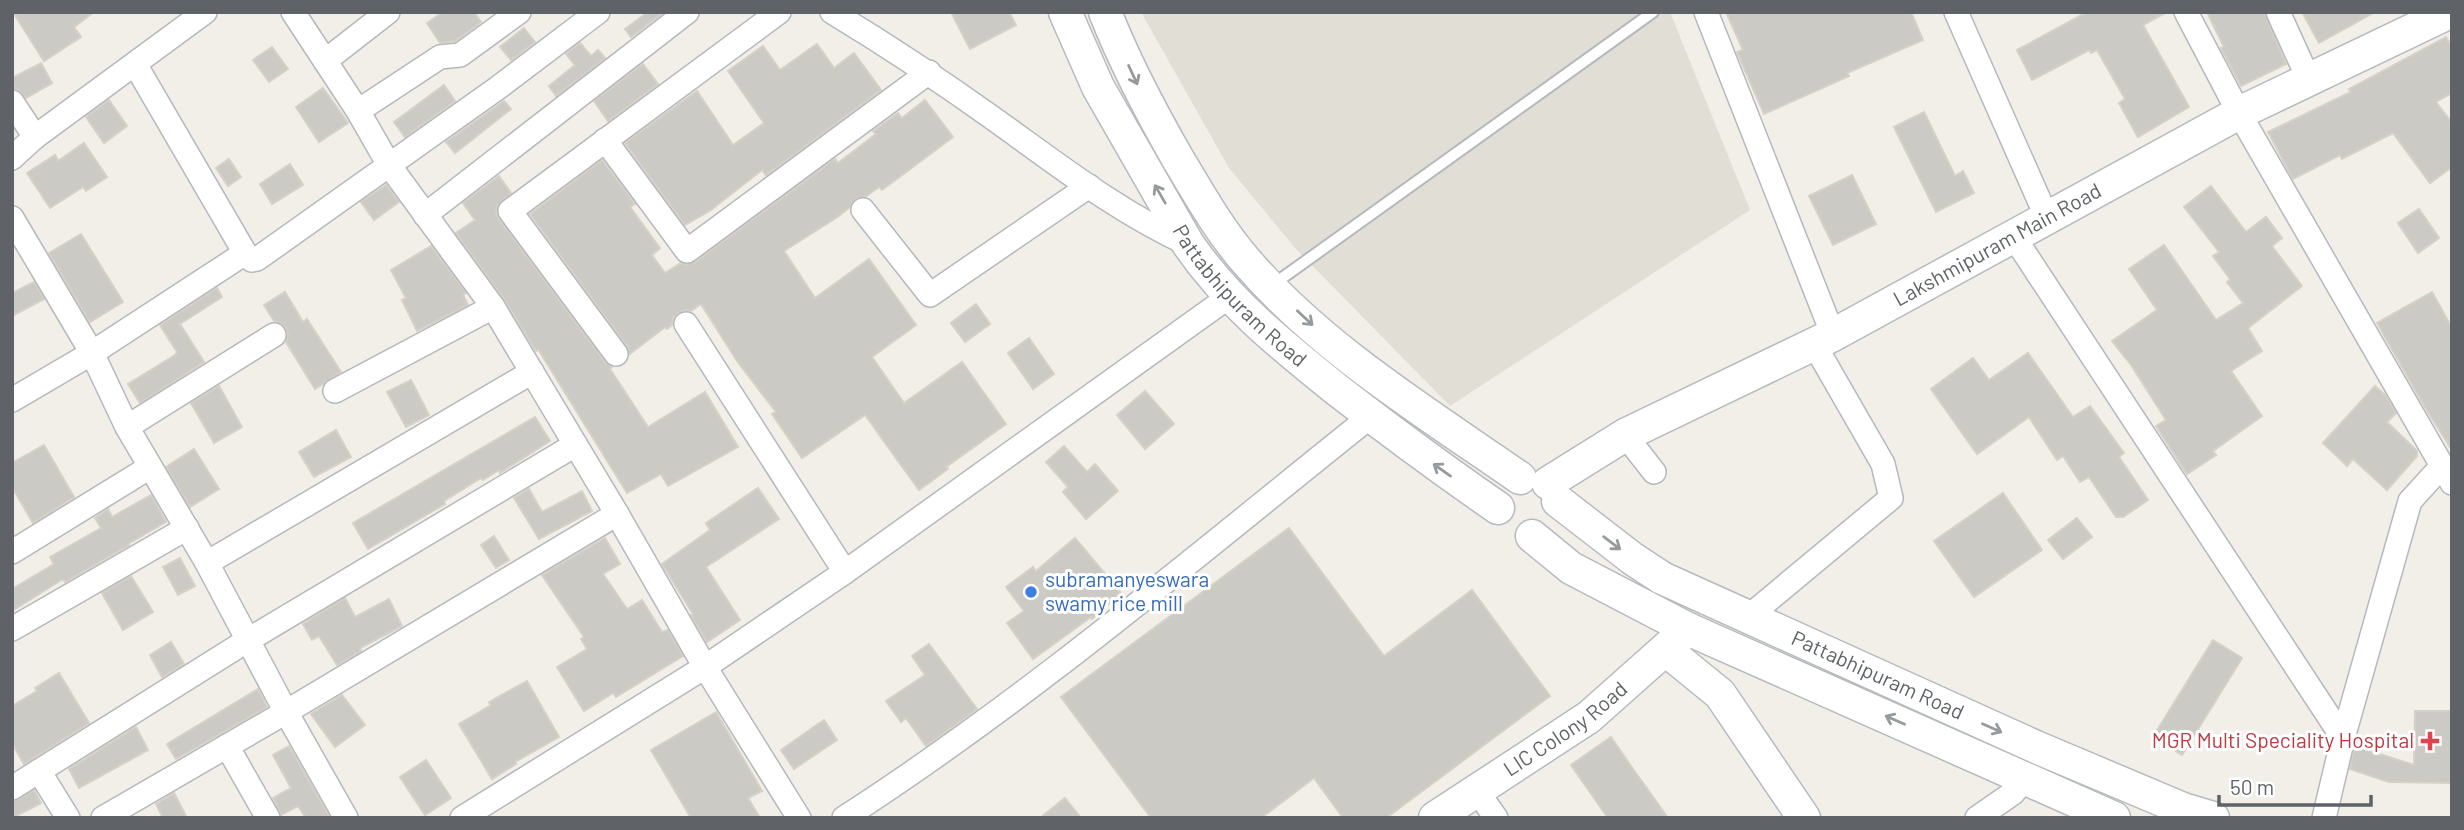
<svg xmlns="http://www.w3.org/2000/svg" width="2464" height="830" viewBox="0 0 2464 830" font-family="Barlow,sans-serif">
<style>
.education{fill:#e1ded6}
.building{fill:#cccac5;stroke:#d6d1c6;stroke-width:2}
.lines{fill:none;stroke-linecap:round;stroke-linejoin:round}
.lane-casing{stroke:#b5b8bc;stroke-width:14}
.street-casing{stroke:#b5b8bc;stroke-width:26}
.secondary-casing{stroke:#b6babf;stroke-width:35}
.lane{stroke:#fff;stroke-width:10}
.street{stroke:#fff;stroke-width:23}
.secondary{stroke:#fff;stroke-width:32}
.oneway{stroke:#979a9d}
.shop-dot{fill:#3f7fe0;stroke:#fff;stroke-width:2.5}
.health-dot{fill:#e0444e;stroke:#fff;stroke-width:2.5}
.labels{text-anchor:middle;stroke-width:6;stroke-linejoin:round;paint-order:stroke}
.street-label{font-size:21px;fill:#5f6368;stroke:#fff}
.shop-label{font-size:21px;fill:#366cbe;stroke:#fff;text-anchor:start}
.health-label{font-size:21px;fill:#be3a42;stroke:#fff;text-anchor:end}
</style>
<rect width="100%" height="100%" fill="#f1efe8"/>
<polygon class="education" points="1141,12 1670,12 1750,210 1450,406 1295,248 1229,168"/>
<g class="building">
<polygon points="13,12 94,12 74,27 81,37 44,61"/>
<polygon points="443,12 474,12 481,22 455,41 440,43 427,23"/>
<polygon points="648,12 664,12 631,37 625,29"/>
<polygon points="951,12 1009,12 1016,25 970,49"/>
<polygon points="1726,12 1911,12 1923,40 1847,73 1849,76 1764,114 1737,52 1743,50"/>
<polygon points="2087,12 2167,12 2143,25 2189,107 2138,137 2119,103 2125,99 2097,50 2091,53 2089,50 2032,80 2017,50"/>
<polygon points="2207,12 2264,12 2286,64 2241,86 2221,48 2224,47"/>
<polygon points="2302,12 2375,12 2319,43"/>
<polygon points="524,28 535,42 511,60 500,47"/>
<polygon points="2446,37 2452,47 2452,93 2436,102 2452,123 2452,167 2430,183 2393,133 2342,159 2340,155 2293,179 2268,132 2351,92 2349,89"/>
<polygon points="580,43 591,56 598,50 605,58 556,96 549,86 575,65 566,54"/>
<polygon points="817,44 834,68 854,53 881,90 766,175 762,170 711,210 685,225 625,143 697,91 733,145 764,123 728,71 763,46 780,70"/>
<polygon points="272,47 288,69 269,82 253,60"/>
<polygon points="41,63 52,83 26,98 19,90 14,88 12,78"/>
<polygon points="643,64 658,84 608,121 594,101"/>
<polygon points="444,85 455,101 405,137 394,122"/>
<polygon points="323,88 348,123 319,142 296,107"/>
<polygon points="109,100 127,126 104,143 86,117"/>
<polygon points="925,100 953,137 882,190 879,187 865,197 855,199 850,207 836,218 784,251 815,298 869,259 916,325 872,357 904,403 962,362 1006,424 946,467 948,469 919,490 865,415 802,458 772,414 776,412 737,361 701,304 691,311 685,310 678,313 673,318 672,325 667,329 665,327 630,354 627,346 530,214 602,160 635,204 630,207 660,248 652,255 665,273 681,263 685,265 695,262 835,159 838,163 876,134 873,131 898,113 902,118"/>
<polygon points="504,101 511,109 455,153 446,142"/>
<polygon points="1924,112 1955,176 1963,171 1974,193 1936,212 1894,127"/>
<polygon points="84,143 107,177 86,191 83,187 50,208 27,173 55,155 58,161"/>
<polygon points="229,159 241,177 228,186 216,168"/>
<polygon points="290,164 303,185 272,204 260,184"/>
<polygon points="1852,175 1876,224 1833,245 1809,196"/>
<polygon points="499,176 511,193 498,205 496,212 499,219 605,362 612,367 610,369 648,427 705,392 738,447 668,486 661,474 627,493 538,349 536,351 504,299 456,233 475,220 463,203"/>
<polygon points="386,185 399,202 374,220 361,202"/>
<polygon points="2211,186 2246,232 2266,217 2282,238 2272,246 2302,286 2248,328 2262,351 2231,371 2262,416 2213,451 2216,455 2187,474 2156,426 2166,420 2131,365 2112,341 2157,310 2129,269 2164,245 2216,320 2243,303 2227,282 2230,279 2213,256 2219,252 2184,207"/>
<polygon points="2419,209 2439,238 2418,253 2398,223"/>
<polygon points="81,234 123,302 90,322 49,253"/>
<polygon points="431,246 466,293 463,295 468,305 417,331 402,300 406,298 391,270"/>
<polygon points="34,282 44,299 12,316 12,293"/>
<polygon points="217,288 222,297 180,324 204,362 140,403 128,384 175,355 177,352 160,325"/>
<polygon points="285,292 303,322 307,319 341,372 315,389 286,342 288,335 286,328 281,323 274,321 264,305"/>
<polygon points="2432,292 2452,328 2452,450 2426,409 2377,323"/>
<polygon points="976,304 990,324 965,342 951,323"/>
<polygon points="1029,338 1054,374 1033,389 1008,353"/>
<polygon points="2028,353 2073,417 2090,406 2124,453 2119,457 2148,500 2123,517 2116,517 2089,477 2080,482 2063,456 2057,460 2029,417 1977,454 1931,389 1973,358 1989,380"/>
<polygon points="411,380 429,415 406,427 387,392"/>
<polygon points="219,386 242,427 214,443 191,403"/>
<polygon points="2375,386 2385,395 2396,413 2387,422 2417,451 2417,456 2387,490 2353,459 2347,466 2323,443"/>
<polygon points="1145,391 1174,424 1145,449 1117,415"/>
<polygon points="535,417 550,441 500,473 499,470 483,480 481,478 444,501 445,504 368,549 353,523"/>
<polygon points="336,430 351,457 314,477 299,452"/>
<polygon points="44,445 74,497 33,523 12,487 12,463"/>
<polygon points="1064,446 1087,472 1095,464 1118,491 1086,519 1063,492 1068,487 1046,462"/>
<polygon points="194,449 219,489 190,507 166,467"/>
<polygon points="758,488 779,519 706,567 740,620 707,642 691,615 693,614 662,564 710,530 706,523"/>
<polygon points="529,489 542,512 582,491 592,511 539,539 514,498"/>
<polygon points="2003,493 2042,550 1974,597 1934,541"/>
<polygon points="151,495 166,522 128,544 129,545 65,582 63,579 12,611 12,589 54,564 50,557 101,528 95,518 108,509 112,517"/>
<polygon points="2077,518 2092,537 2063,559 2048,540"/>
<polygon points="1289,528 1384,656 1472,590 1550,696 1386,818 1343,818 1314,778 1261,818 1151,818 1061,697"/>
<polygon points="494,536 509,560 496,568 481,545"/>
<polygon points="605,538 620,564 603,574 627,609 642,600 662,632 668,630 683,656 616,697 613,693 584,711 557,667 587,649 581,639 584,637 542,575"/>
<polygon points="1075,538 1121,593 1092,619 1091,617 1033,659 1007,623 1024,611 1006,587 1033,567 1036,571"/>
<polygon points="180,558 195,586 178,595 163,567"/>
<polygon points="131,576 153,612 123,630 102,593"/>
<polygon points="345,598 355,617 389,599 402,626 360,648 361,651 337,665 319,636 312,640 303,624"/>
<polygon points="2213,640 2242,658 2182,755 2153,737"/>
<polygon points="171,642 184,664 162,677 150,655"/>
<polygon points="929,644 977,709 926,746 906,718 901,722 886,701 925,675 912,656"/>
<polygon points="59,673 89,723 24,764 12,743 12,706 37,691 35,688"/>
<polygon points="527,681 559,737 515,762 516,764 492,779 459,724 491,705 489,702"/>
<polygon points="258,689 267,707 176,759 167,744"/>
<polygon points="342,695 365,725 335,747 311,714"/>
<polygon points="2415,711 2452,711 2452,783 2389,782 2350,769 2355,746 2414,765"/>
<polygon points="716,712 762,791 748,798 760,818 691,818 651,750"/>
<polygon points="824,720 837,740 794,769 781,750"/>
<polygon points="136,727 148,750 79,788 69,769"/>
<polygon points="1611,737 1633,769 1668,818 1608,818 1571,765"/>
<polygon points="289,746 330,818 306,818 298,806 281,815 273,798 291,788 273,755"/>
<polygon points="426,760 451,798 425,815 400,777"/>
<polygon points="34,790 41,803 12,818 12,802"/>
<polygon points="174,793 187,818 163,818 156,804"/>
<polygon points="1065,798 1081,818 1040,818"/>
</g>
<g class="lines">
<g class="lane-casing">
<polyline id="lane" points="1271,286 1653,12"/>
</g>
<g class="street-casing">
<g id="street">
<polyline points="293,12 358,111 389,165 493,307 617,514 705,667 799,818"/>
<path d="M832,12c56,34 109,69 162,107 63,45 124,93 194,125"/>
<polyline points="1706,12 1833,335"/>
<polyline points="1956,12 2047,218"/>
<polyline points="2186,12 2239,113 2452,483"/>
<polyline points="2278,12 2309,80"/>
<polyline points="325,61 388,12"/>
<polyline points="135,64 245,253 252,260 257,259 499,87 598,12"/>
<polyline points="12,102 35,137"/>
<polyline points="358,111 440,57 460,55 519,12"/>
<polyline points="605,140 687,251 929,72"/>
<polyline points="12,158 35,137 205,12"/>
<polyline points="863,210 930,295 1089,186"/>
<polyline points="425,215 687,12"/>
<polyline points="12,218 92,353 127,427 207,563 286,712 346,818"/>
<polyline points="2014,237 2343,738"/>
<polyline points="686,324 845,572"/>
<polyline points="616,354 510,211 779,12"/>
<polyline points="335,391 493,307"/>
<polyline points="12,400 92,353 245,253"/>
<polyline points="127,427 274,335"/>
<polyline points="1625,435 1654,472"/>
<polyline points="12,552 150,467"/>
<polyline points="207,563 532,372"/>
<polyline points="1748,617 1891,498 1883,464 1814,344"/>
<polyline points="12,629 187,528"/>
<polyline points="227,746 268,818"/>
<polyline points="39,771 68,818"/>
<polyline points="12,788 248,640 575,445"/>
<polyline points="1477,791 1496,818"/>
<polyline points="103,818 286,712 617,514"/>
<polyline points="462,818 705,667 845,572 1230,296"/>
<path d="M844,818c186,-120 354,-264 527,-402"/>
<polyline points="1977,818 2013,793 2025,779"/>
<polyline points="2324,818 2343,738 2410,501 2442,466"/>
</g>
</g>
<g class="secondary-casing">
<g id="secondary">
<path id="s1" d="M1065,12l33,75 90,157c40,58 93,101 148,145 53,41 107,81 162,119"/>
<path d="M1105,12c20,51 46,100 73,147 21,35 41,71 68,102 76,88 179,151 274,217"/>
<path id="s2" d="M1548,483l77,-48 208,-100 406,-222 211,-101"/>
<path id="s3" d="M1558,501l75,58 29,19 374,169 147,62 30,9"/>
<polyline points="1532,536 1571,568 1688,629 2114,818"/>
<polyline points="1666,650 1720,694 1804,818"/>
<path id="s4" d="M1435,818l154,-101 99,-88"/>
</g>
</g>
<use href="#lane" class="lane"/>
<use href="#street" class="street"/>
<use href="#secondary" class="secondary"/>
</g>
<defs><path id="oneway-shaft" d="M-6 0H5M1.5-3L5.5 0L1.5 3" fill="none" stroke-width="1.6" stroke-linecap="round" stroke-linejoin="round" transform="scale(1.75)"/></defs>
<g class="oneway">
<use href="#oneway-shaft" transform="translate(1133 75) rotate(65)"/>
<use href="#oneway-shaft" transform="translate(1160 194) rotate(-120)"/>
<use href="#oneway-shaft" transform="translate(1305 318) rotate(43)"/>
<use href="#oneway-shaft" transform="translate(1442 470) rotate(-145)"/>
<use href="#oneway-shaft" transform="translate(1612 543) rotate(37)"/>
<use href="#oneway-shaft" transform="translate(1895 720) rotate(-156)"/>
<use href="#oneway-shaft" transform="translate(1992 728) rotate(24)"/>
</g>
<circle class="shop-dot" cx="1031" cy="592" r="7"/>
<path class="health-dot" d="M2426.5 730.5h7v7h7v7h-7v7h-7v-7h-7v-7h7z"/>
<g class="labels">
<g class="street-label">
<text dy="7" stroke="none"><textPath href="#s2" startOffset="509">Lakshmipuram Main Road</textPath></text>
<text dy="7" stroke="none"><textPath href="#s1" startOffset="336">Pattabhipuram Road</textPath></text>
<text dy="7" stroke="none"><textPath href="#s3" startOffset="366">Pattabhipuram Road</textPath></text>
<text dy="7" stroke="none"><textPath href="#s4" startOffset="158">LIC Colony Road</textPath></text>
</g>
<g class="shop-label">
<text x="1045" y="587">subramanyeswara<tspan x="1045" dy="24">swamy rice mill</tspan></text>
</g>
<g class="health-label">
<text x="2414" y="748">MGR Multi Speciality Hospital</text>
</g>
</g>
<rect width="2464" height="830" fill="none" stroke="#5f6368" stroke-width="28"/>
<path d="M2219 795v10h152v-10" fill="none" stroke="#5f6368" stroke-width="3.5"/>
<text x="2230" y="795" font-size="21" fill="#5f6368" stroke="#ffffff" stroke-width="5" paint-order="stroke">50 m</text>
</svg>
